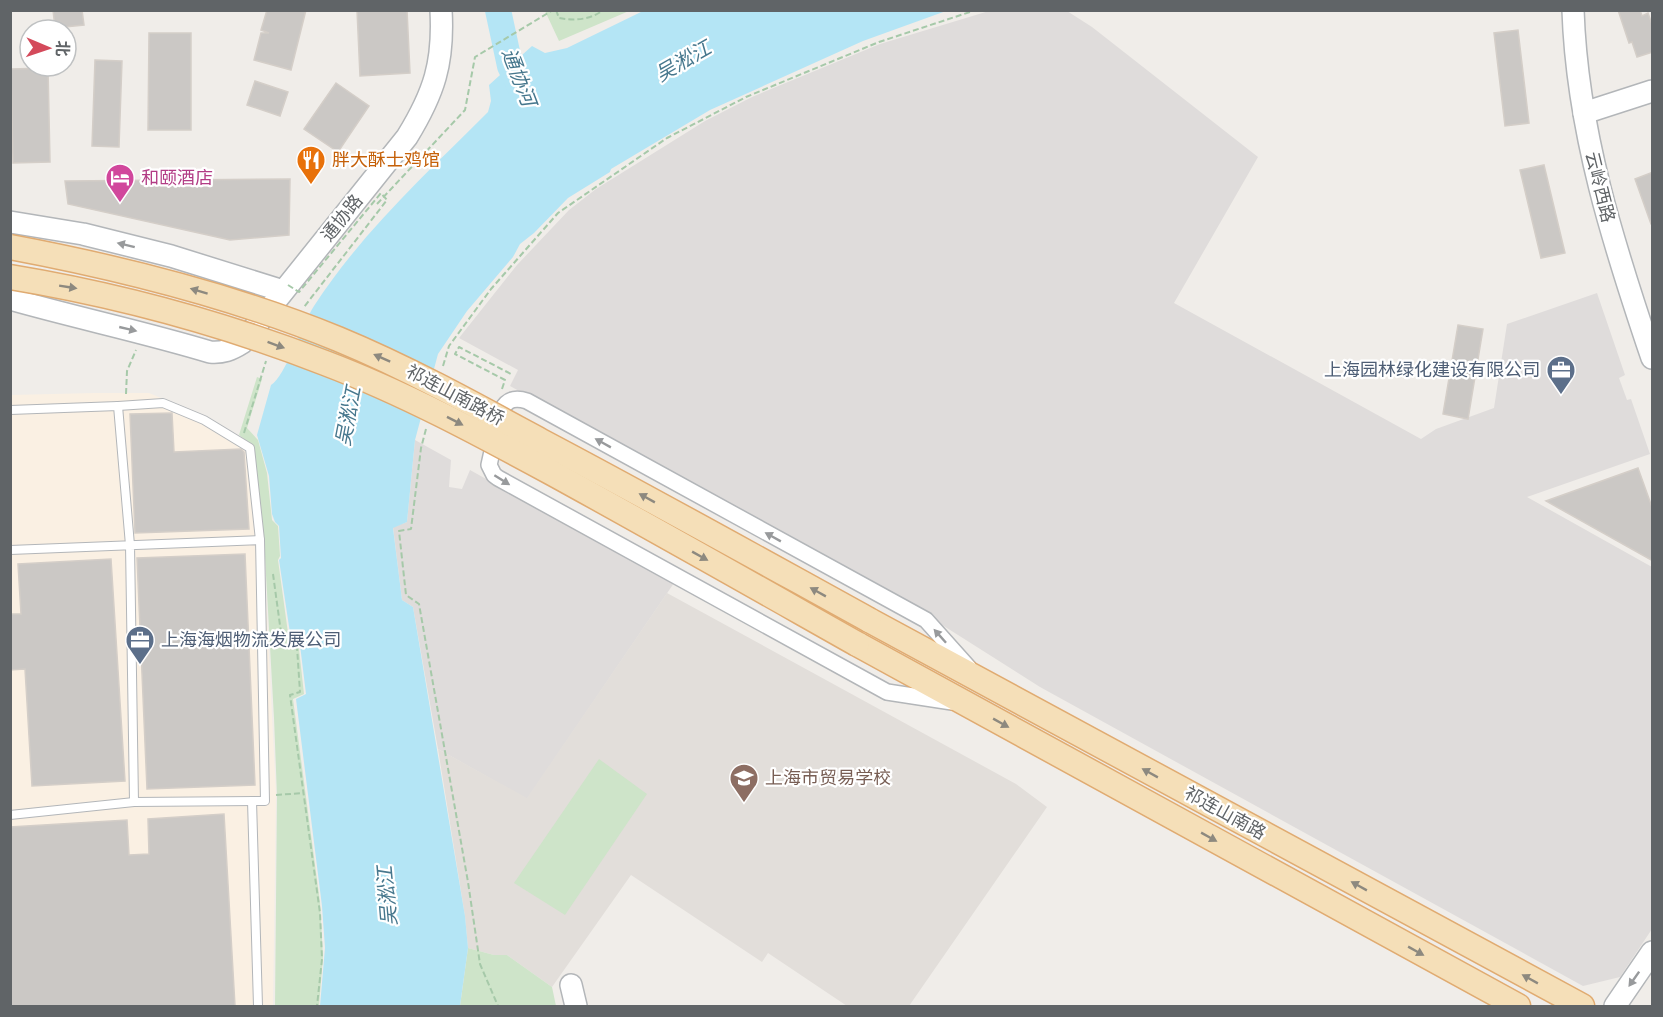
<svg xmlns="http://www.w3.org/2000/svg" width="1663" height="1017" viewBox="0 0 1663 1017" font-family="'Roboto Condensed','Noto Sans SC',sans-serif">
<style>
.commercial{fill:#faf0e3}
.industrial{fill:#dfdcdb}
.education{fill:#e2deda}
.green{fill:#cee4c9}
.water{fill:#b4e5f5}
.lines{fill:none;stroke-linecap:round;stroke-linejoin:round}
.river{stroke:#b4e5f5;stroke-width:26}
.building{fill:#cbc8c5;stroke:#d4cec8;stroke-width:1.5}
.lane-casing{stroke:#b3b6b9;stroke-width:10}
.street-casing{stroke:#b3b6b9;stroke-width:18}
.secondary-casing{stroke:#b3b6b9;stroke-width:24}
.primary-casing{stroke:#e0ab71;stroke-width:27}
.path{stroke:#a6c9a9;stroke-width:2;stroke-dasharray:6 3;stroke-linecap:butt}
.lane{stroke:#fff;stroke-width:8}
.street{stroke:#fff;stroke-width:15}
.secondary{stroke:#fff;stroke-width:21}
.primary{stroke:#f5dfb8;stroke-width:24}
.primary-bridge-casing{stroke:#e0ab71;stroke-width:27;stroke-linecap:butt}
.path-bridge{stroke:#a6c9a9;stroke-width:2;stroke-dasharray:6 3;stroke-linecap:butt}
.primary-bridge{stroke:#f5dfb8;stroke-width:24}
.oneway{fill:#989a9c}
.oneway2{fill:#8d897f}
.labels{text-anchor:middle;stroke-width:4.5;stroke-linejoin:round;paint-order:stroke}
.food-label{font-size:18px;fill:#c56008;stroke:#fff;text-anchor:start}
.hotel-label{font-size:18px;fill:#b23c85;stroke:#fff;text-anchor:start}
.street-label{font-size:18px;fill:#606467;stroke:#fff}
.service-label{font-size:18px;fill:#4e5e75;stroke:#fff;text-anchor:end}
.education-label{font-size:18px;fill:#785e54;stroke:#fff;text-anchor:start}
.water-label{font-size:20px;font-style:italic;fill:#46778d;stroke:#fff}
</style>
<rect width="100%" height="100%" fill="#f0ede9"/>
<polygon class="commercial" points="95,393 149,393 204,416 252,445 263,538 276,795 273,1006 11,1006 11,395"/>
<g class="industrial">
<polygon points="989,11 1067,11 1092,27 1258,157 1174,303 1421,439 1436,429 1494,408 1507,324 1597,293 1625,375 1619,378 1627,400 1631,399 1650,454 1527,497 1652,567 1652,929 1620,977 1583,986 1040,687 928,616 510,386 518,370 459,338 517,265 569,210 596,189 705,121 752,97 880,44"/>
<polygon points="415,440 451,460 449,487 462,489 470,470 674,583 527,799 438,749 413,607 402,600 393,527 407,522"/>
</g>
<polygon class="education" points="667,593 1016,784 1047,807 909,1006 847,1006 768,953 762,962 631,875 552,987 507,955 494,955 468,948 465,916 438,749 527,798"/>
<g class="green">
<polygon points="545,11 545,10 629,11 559,41"/>
<polygon points="257,377 262,379 247,428 258,440 267,473 272,520 278,526 280,556 278,560 288,633 298,640 304,694 293,699 320,902 323,957 319,1006 275,1006 277,796 274,718 264,539 252,445 239,435"/>
<polygon points="599,759 647,794 565,915 514,883"/>
<polygon points="468,948 494,955 507,955 552,987 556,1006 460,1006"/>
</g>
<path class="water" d="M643,11h303l-83,30 -153,69 -99,59 -1,3 -42,26 -34,35 -14,11 -7,13 -46,54 -29,43 -23,86 -8,82 -14,6 9,72 11,7 52,309 3,32 -8,58h-140l5,-58 -3,-42 -26,-207 10,-5 -7,-57 -9,-4 -11,-73 2,-2 -2,-32 -4,-4 -3,-8 -3,-38 -12,-41 14,-50c14,-8 32,-62 43,-79 48,-74 113,-133 174,-194l3,-11 -2,-16 43,-39 13,7 22,-5z"/>
<g class="lines">
<polyline class="river" points="498,10 510,66 524,95"/>
</g>
<g class="building">
<polygon points="53,10 82,10 84,25 55,28"/>
<polygon points="267,10 306,10 291,70 254,60 261,33 269,33 261,30"/>
<polygon points="357,10 407,10 410,73 360,76"/>
<polygon points="1618,10 1640,10 1642,16 1648,13 1653,27 1653,52 1637,57 1632,42 1629,43"/>
<polygon points="1518,30 1529,123 1505,126 1494,33"/>
<polygon points="149,33 191,33 191,130 148,130"/>
<polygon points="95,60 122,61 119,147 92,146"/>
<polygon points="48,68 50,162 13,163 11,69"/>
<polygon points="255,81 288,92 280,116 247,105"/>
<polygon points="336,83 369,106 338,152 304,129"/>
<polygon points="1544,165 1565,253 1541,258 1520,170"/>
<polygon points="1653,172 1653,224 1651,224 1635,179"/>
<polygon points="290,179 289,235 230,240 68,204 65,181"/>
<polygon points="1458,325 1483,329 1468,419 1443,414"/>
<polygon points="172,413 174,452 241,449 244,452 249,529 135,533 130,414"/>
<polygon points="1638,468 1653,510 1653,561 1546,501"/>
<polygon points="245,554 255,785 147,789 137,558"/>
<polygon points="111,559 125,781 32,786 25,669 10,670 10,614 21,614 18,564"/>
<polygon points="224,814 235,1006 10,1006 10,827 127,820 129,855 149,854 148,819"/>
</g>
<g class="lines">
<g class="lane-casing">
<g id="lane">
<polyline points="118,406 163,403 204,420 250,448 260,540"/>
<polyline points="10,410 118,406 130,545 134,802 265,801 260,540 10,550"/>
<polyline points="252,801 258,1006"/>
<polyline points="10,815 134,802"/>
</g>
</g>
<g class="street-casing">
<path id="street" d="M952,702l-65,-10 -389,-214 -4,-3 -5,-10 12,-54c6,-12 14,-14 26,-10l399,219 43,48"/>
</g>
<g class="secondary-casing">
<g id="secondary">
<path d="M1573,10c4,121 41,236 79,348"/>
<polyline points="1584,113 1652,91"/>
<polyline points="10,222 83,234 171,256 283,291"/>
<path d="M10,299c67,19 134,33 200,53 13,1 21,-2 32,-9l165,-206c27,-44 37,-74 34,-127"/>
<polyline points="571,985 576,1006"/>
<polyline points="1615,1006 1652,952"/>
</g>
</g>
<g class="primary-casing">
<g id="primary">
<polyline points="869,620 1582,1006"/>
<polyline points="857,644 1518,1006"/>
</g>
</g>
<g class="path">
<path d="M556,10l3,8c14,3 32,2 44,-8"/>
<polyline points="377,204 465,110 475,57 553,10"/>
<polyline points="443,366 449,346 491,289 558,213 667,138 746,97 879,42 976,10"/>
<polyline points="502,389 505,380 455,354 459,347 511,374"/>
<polyline points="126,394 127,371 136,350"/>
<polyline points="426,429 421,448 411,529 399,531 406,595 419,604 468,882 480,964 498,1006"/>
<polyline points="244,433 266,361"/>
<polyline points="273,574 282,640 297,647 300,692 290,695 320,913 322,959 317,1006"/>
<polyline points="276,795 303,793"/>
</g>
<use href="#lane" class="lane"/>
<use href="#street" class="street"/>
<use href="#secondary" class="secondary"/>
<use href="#primary" class="primary"/>
<g class="primary-bridge-casing">
<g id="primary-bridge">
<path d="M10,247c112,21 223,49 328,92 70,29 137,66 203,102 110,58 219,119 328,179"/>
<path d="M10,277c109,18 212,46 315,86 79,30 153,70 227,110 102,56 204,114 305,171"/>
</g>
</g>
<polyline class="path-bridge" points="288,285 299,292 381,193 387,200 304,307"/>
<use href="#primary-bridge" class="primary-bridge"/>
</g>
<defs><path id="oneway-solid" d="M-6-.8H1V-3.2L6.5 0L1 3.2V.8H-6Z" transform="scale(1.5)"/></defs>
<g class="oneway">
<use href="#oneway-solid" transform="translate(126 245) rotate(-166)"/>
<use href="#oneway-solid" transform="translate(128 329) rotate(13)"/>
<use href="#oneway-solid" transform="translate(603 443) rotate(-151)"/>
<use href="#oneway-solid" transform="translate(502 480) rotate(32)"/>
<use href="#oneway-solid" transform="translate(773 537) rotate(-151)"/>
<use href="#oneway-solid" transform="translate(940 636) rotate(-132)"/>
<use href="#oneway-solid" transform="translate(1634 979) rotate(125)"/>
</g>
<g class="oneway2">
<use href="#oneway-solid" transform="translate(68 287) rotate(9)"/>
<use href="#oneway-solid" transform="translate(199 291) rotate(-163)"/>
<use href="#oneway-solid" transform="translate(276 345) rotate(20)"/>
<use href="#oneway-solid" transform="translate(382 358) rotate(-156)"/>
<use href="#oneway-solid" transform="translate(455 421) rotate(27)"/>
<use href="#oneway-solid" transform="translate(647 498) rotate(-151)"/>
<use href="#oneway-solid" transform="translate(700 556) rotate(29)"/>
<use href="#oneway-solid" transform="translate(818 592) rotate(-151)"/>
<use href="#oneway-solid" transform="translate(1001 723) rotate(29)"/>
<use href="#oneway-solid" transform="translate(1150 773) rotate(-151)"/>
<use href="#oneway-solid" transform="translate(1209 837) rotate(29)"/>
<use href="#oneway-solid" transform="translate(1359 886) rotate(-151)"/>
<use href="#oneway-solid" transform="translate(1416 951) rotate(29)"/>
<use href="#oneway-solid" transform="translate(1530 979) rotate(-151)"/>
</g>
<defs>
<g id="restaurant-pin" transform="scale(1.5)"><path d="M0 17L-7.5 6A9.5 9.5 0 1 1 7.5 6Z" fill="#e8710a" stroke="#fff"/><path d="M-5-6h1v4h1v-4h1v4h1v-4h1v5L-1.5 .5V6h-2V.5L-5-1ZM5-6V6H3V1.5H1.5Q1.5-4 5-6Z" fill="#fff"/></g>
<g id="hotel-pin" transform="scale(1.5)"><path d="M0 17L-7.5 6A9.5 9.5 0 1 1 7.5 6Z" fill="#d1479c" stroke="#fff"/><path d="M-6-4.5h1.5V1H6V5H4.5V3h-9V5H-6ZM-4 0a1.8 1.8 0 1 1 3.6 0ZM.5 0V-2.5h3Q6-2.5 6 0Z" fill="#fff"/></g>
<g id="office-pin" transform="scale(1.5)"><path d="M0 17L-7.5 6A9.5 9.5 0 1 1 7.5 6Z" fill="#5c6f8a" stroke="#fff"/><path d="M-6-3h4V-5.5h4V-3h4V5H-6ZM-1-4.5V-3h2v-1.5ZM-6 0V1H6V0Z" fill="#fff"/></g>
<g id="school-pin" transform="scale(1.5)"><path d="M0 17L-7.5 6A9.5 9.5 0 1 1 7.5 6Z" fill="#8d6e63" stroke="#fff"/><path d="M0-5L7-2L0 1L-7-2ZM-4 1L0 2.5L4 1V4Q0 6-4 4Z" fill="#fff"/></g>
</defs>
<g fill-rule="evenodd">
<use href="#restaurant-pin" x="311" y="160"/>
<use href="#hotel-pin" x="120" y="178"/>
<use href="#office-pin" x="1561" y="370"/>
<use href="#office-pin" x="140" y="640"/>
<use href="#school-pin" x="744" y="778"/>
</g>
<g class="labels">
<g class="food-label">
<text x="332" y="166">胖大酥士鸡馆</text>
</g>
<g class="hotel-label">
<text x="141" y="184">和颐酒店</text>
</g>
<g class="street-label">
<text transform="translate(1600 187) rotate(76)" y="6">云岭西路</text>
<text transform="translate(342 218) rotate(-51)" y="6">通协路</text>
<text transform="translate(455 395) rotate(28)" y="6">祁连山南路桥</text>
<text transform="translate(1225 813) rotate(29)" y="6">祁连山南路</text>
</g>
<g class="service-label">
<text x="1540" y="376">上海园林绿化建设有限公司</text>
<text x="161" y="646" text-anchor="start">上海海烟物流发展公司</text>
</g>
<g class="education-label">
<text x="765" y="784">上海市贸易学校</text>
</g>
<g class="water-label">
<text transform="translate(683 61) rotate(-30)" y="7">吴淞江</text>
<text transform="translate(519 77) rotate(69)" y="7">通协河</text>
<text transform="translate(348 416) rotate(-79)" y="7">吴淞江</text>
<text transform="translate(387 896) rotate(-95)" y="7">吴淞江</text>
</g>
</g>
<rect width="1663" height="1017" fill="none" stroke="#606467" stroke-width="24"/>
<g transform="translate(48 48) rotate(92)"><circle r="28" fill="#ffffff" stroke="#bfc1c2" stroke-width="1.5"/>
<path d="M0-4.5L10 22L0 15L-10 22Z" fill="#d44a5b"/>
<text y="-9" font-size="16" font-weight="bold" text-anchor="middle" fill="#606467">北</text>
</g>
</svg>
